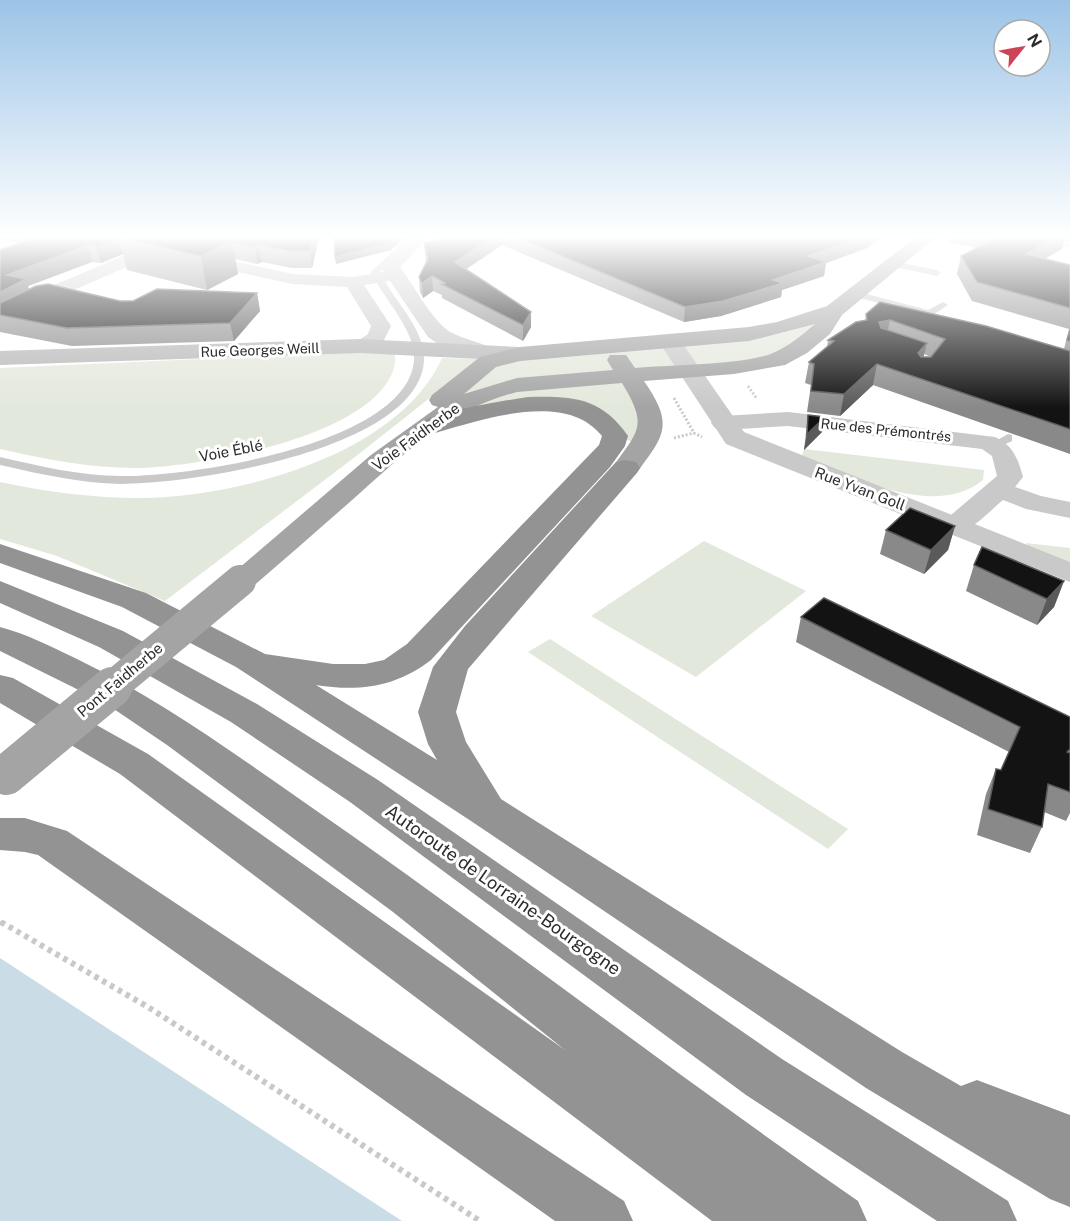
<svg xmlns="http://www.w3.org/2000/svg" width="1070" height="1221" viewBox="0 0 1070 1221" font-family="'Public Sans',sans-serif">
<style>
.green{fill:#e3e8dc}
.water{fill:#cadde6}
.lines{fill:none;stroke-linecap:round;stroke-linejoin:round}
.path-far2{stroke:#c9c9c9;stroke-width:3;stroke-dasharray:2 2;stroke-linecap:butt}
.path-far1{stroke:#c9c9c9;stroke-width:4.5;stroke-dasharray:4 4;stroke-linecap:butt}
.path{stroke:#c9c9c9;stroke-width:6;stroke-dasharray:4.5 4.5;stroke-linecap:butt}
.service{fill:#c9c9c9;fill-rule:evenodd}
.minor{fill:#c9c9c9;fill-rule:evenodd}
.tertiary{fill:#c9c9c9;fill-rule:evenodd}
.secondary{fill:#b6b6b6;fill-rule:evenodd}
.primary{fill:#a4a4a4;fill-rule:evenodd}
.motorway{fill:#939393;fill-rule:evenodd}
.primary-bridge-far1{stroke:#a4a4a4;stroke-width:32}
.primary-bridge{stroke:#a4a4a4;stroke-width:40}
.wall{fill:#898989;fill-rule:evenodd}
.shaded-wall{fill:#5a5a5a}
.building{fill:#131313;stroke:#5a5a5a;stroke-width:1.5;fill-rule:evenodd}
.labels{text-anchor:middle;stroke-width:6;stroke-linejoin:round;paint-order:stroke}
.far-street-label{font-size:14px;fill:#2c2c2c;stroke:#fff}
.street-label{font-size:15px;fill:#2c2c2c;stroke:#fff}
.near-street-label{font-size:18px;fill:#2c2c2c;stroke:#fff}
</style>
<rect width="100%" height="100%" fill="#fff"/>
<g class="green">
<polygon points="834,311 777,360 629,376 643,445 615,436 572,407 485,411 443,398 488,362 711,338"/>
<path d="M382,351l13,2c0,6 0,13 -2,18 -25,67 -194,96 -257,97 -47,0 -91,-9 -136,-19v-81z"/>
<path d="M442,358l37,1 -124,98 -190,144 -108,-45 -57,-17v-57c46,10 94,16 140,16 98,-1 259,-43 302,-140z"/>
<path d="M804,449l180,21 -1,10c-49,40 -131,-4 -181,-24z"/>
<polygon points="704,541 806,591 696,677 591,616"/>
<polygon points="1026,543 1070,548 1070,564 1028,547"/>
<polygon points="550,639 848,829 828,849 528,652"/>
</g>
<polygon class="water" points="0,958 402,1221 0,1221"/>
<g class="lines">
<g class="path-far2">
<polyline points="748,386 757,399"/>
<polyline points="674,398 694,433 702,437"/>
<polyline points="674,438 694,433"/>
</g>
<polyline class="path-far1" points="0,922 3,924"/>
<polyline class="path" points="1,922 148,1007 480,1221"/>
<g class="service">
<path d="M408,237h9l-37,35c12,27 46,57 44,89 -6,89 -233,123 -303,123 -41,-1 -81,-10 -121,-19v-8c40,9 80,19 121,19 66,1 285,-31 293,-115 2,-32 -31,-62 -43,-89z"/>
<polygon points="1013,237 1031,237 1070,244 1070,248"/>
<polygon points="893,261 937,270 941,273 937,276 890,266 890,262"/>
<polygon points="855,291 928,310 943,302 948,305 918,325 910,321 921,314 852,296 850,294"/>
<polygon points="1008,434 1012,435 1012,441 995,449 989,445"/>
</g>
<g class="minor">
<polygon points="168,237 190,237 188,240 49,301 42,303 33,297 35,293"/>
<polygon points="196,253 293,274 353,277 395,270 404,275 401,279 364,285 391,326 383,342 367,350 353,350 350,346 368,334 371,326 347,287 293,284 190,262 187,258"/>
<path d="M788,412l207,25c18,8 23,22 28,40l-8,10 26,9 29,6v16l-44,-9 -23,-9c-17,14 -35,37 -58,32l-3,-6 3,-6 52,-44 -5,-20 -10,-7 -194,-23 -65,4 -8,-2 -4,-5 4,-5 8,-2z"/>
</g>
<g class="tertiary">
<path d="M410,237h19l-29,30c13,17 29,48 46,62 13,11 43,13 50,24l-3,5 -8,2 -41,-12 -16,-11 -48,-71z"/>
<polygon points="670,335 678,337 744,432 1070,562 1070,582 726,444 659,342 662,337"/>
</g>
<polygon class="secondary" points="360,339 520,347 528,349 531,354 528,359 520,361 360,353 0,365 0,351"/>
<path class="primary" d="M916,237h20l-94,78 -12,19 -23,19 -22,12 -51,9 -90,7c31,45 20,54 -8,93l-10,2 -10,-2 -4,-6c26,-37 37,-41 10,-85l-105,9c-67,16 -116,65 -166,109 -33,29 -66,58 -100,87l-11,3 -11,-3 -5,-7 147,-126 67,-48 -6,-2 -3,-5 3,-5 48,-38 40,-10 229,-20 28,-5 50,-16zM815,324c-13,11 -26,22 -42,29 -27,12 -105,12 -138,15l-9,-13h-16l-3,5 6,10 -96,8 -53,16 32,-27 24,-6 229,-20z"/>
<g class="motorway">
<path d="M528,397c44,-1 73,0 100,39l-3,10 -15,21 -179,193c-35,27 -72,32 -115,25l121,75 -9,-16 -10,-32 15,-45 32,-41 151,-164 10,-2 10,2 4,6 -4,6 -168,195 -12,43 10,30 35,57 401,253 59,34 16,-6 93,35v92l-20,-8 -184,-111 -395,-267 -235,-154 -114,-60 -122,-44v-19l146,49 119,61 68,10h32l19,-4 23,-16 192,-199 3,-9c-38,-48 -125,-14 -175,-1l-9,-3 -4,-5c10,-14 94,-27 114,-30z"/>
<polygon points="0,581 123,631 257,704 378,780 782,1059 1008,1201 1017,1221 937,1221 746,1095 350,802 231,722 99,647 0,603"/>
<path d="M0,627c27,7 52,20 77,32 80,39 151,90 224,141 188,130 369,271 557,401l9,20h-155l-592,-447 -120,-71v-28l13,3 135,76 417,296 -172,-138 -226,-167 -62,-42 -105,-52z"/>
<polygon points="0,818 25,818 67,831 624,1201 633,1221 555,1221 38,855 25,852 0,850"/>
</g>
<polyline class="primary-bridge-far1" points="111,688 240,581"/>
<polyline class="primary-bridge" points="6,775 112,687"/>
</g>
<g class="wall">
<polygon points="0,237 319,237 312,268 292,268 262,262 257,264 235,259 238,274 207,290 127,270 123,254 101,263 92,262 28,286 29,289 120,301 133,301 257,293 260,311 234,341 72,346 0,332 0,250 19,243 0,239"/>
<polygon points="449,237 881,237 867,248 826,263 824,276 782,290 781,297 721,316 684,322 502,245 466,269 531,312 531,327 523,341 442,298 442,295 433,291 423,298 420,292 419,277 426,263 424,243"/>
<path d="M950,237h120v5l-6,-1 -2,8 -18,10 26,6v189l-197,-69 -33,31 -33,-4 4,-27 -6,-2 4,-21 18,-15 1,-7 37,-19 1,-7 198,35 5,-20 -97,-28 -15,-27 4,-18 16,-8 -28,-6zM924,354l7,3h-8z"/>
<polygon points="808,415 825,417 822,432 804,450"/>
<polygon points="955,526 948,550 924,574 880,554 886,530"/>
<polygon points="974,565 1064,581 1054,607 1037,625 966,591"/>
<polygon points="801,617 1070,717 1070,813 1066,821 1044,812 1042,827 1030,853 977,835 986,794 996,769 1001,770 1009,752 796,642"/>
</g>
<g class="shaded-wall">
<polygon points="313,237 319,237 312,268 310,251"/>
<polygon points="396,237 405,237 391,250 336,264 335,257"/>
<polygon points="493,237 502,237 502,245 456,276 455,262"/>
<polygon points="863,237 881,237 867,248 826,263 824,276 782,290 781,297 721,316 684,322 685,307 773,280 808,256"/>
<polygon points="1057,237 1065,237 1062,249 1021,272 1026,254"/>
<polygon points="119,238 123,254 101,263 96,247"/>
<polygon points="232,241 238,274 207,290 201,256"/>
<polygon points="88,245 92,262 28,286 31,297 0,313 0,292 7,275"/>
<polygon points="259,245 262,262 257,264 255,247"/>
<polygon points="432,276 433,291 423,298 422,283"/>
<polygon points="257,293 260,311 234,341 230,323"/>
<polygon points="531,312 531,327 523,341 523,325"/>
<polygon points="890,320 886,340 875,342 879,322"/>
<polygon points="927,343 922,363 918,353"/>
<polygon points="877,364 873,385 840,416 844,394"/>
<polygon points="825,417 822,432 804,450 807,434"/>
<polygon points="955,526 948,550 924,574 931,550"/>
<polygon points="1064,581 1054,607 1037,625 1047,599"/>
</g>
<g class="building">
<polygon points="37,237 120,237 96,247 88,245 7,275 26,279 0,292 0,250"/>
<polygon points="119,237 212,237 232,241 201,256"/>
<polygon points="212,237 313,237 310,251 290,251 259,245 255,247 232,243 232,241"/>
<polygon points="334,237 396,237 390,243 335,257"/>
<polygon points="449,237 493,237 455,262 531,312 523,325 441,284 445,283 432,276 422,283 419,277 428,259 424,243"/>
<polygon points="516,237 863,237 808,256 826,262 773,280 783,283 723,301 685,307"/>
<polygon points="990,237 1057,237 1026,254 1070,265 1070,308 977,282 961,256 996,238"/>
<polygon points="48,284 120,301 133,301 157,289 257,293 230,323 67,328 0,315 0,303 36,286"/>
<path d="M880,302l106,24 84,25v78l-193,-65 -33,30 -33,-3 3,-27 -5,-2 25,-21 -6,-1 28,-18 11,-2 -1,-6zM890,320l55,19 -14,18h-10l-3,-4 9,-10 -46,-15 -2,-6z"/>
<polygon points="1070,330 1070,341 1067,340"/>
<polygon points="808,415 825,417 807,434"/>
<polygon points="910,508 955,526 931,550 886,530"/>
<polygon points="982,547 1064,581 1047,599 974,565"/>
<polygon points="824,598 1070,717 1070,749 1067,752 1070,753 1070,792 1048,784 1042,827 988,809 996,769 1001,770 1020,727 801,617"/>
</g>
<linearGradient id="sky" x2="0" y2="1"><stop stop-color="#9cc4e7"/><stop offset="0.58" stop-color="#fff"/><stop offset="1" stop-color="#fff" stop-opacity="0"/></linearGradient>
<rect width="1070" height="408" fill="url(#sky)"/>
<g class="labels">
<g class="far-street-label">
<text transform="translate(260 350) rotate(-2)" y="5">Rue Georges Weill</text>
<text transform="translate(886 430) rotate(6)" y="5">Rue des Prémontrés</text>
</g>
<g class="street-label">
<text transform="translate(416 437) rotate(-36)" y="5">Voie Faidherbe</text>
<text transform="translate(231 451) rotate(-11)" y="5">Voie Éblé</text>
<text transform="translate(860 489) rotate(21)" y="5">Rue Yvan Goll</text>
<text transform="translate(120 680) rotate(-40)" y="5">Pont Faidherbe</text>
</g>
<g class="near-street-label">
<text transform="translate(503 890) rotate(35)" y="6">Autoroute de Lorraine-Bourgogne</text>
</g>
</g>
<g transform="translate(1022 48) rotate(59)"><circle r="28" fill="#ffffff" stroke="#ababab" stroke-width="1.5"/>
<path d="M0-4.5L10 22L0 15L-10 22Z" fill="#ce4457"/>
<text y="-9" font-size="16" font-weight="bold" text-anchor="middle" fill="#2c2c2c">N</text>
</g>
</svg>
